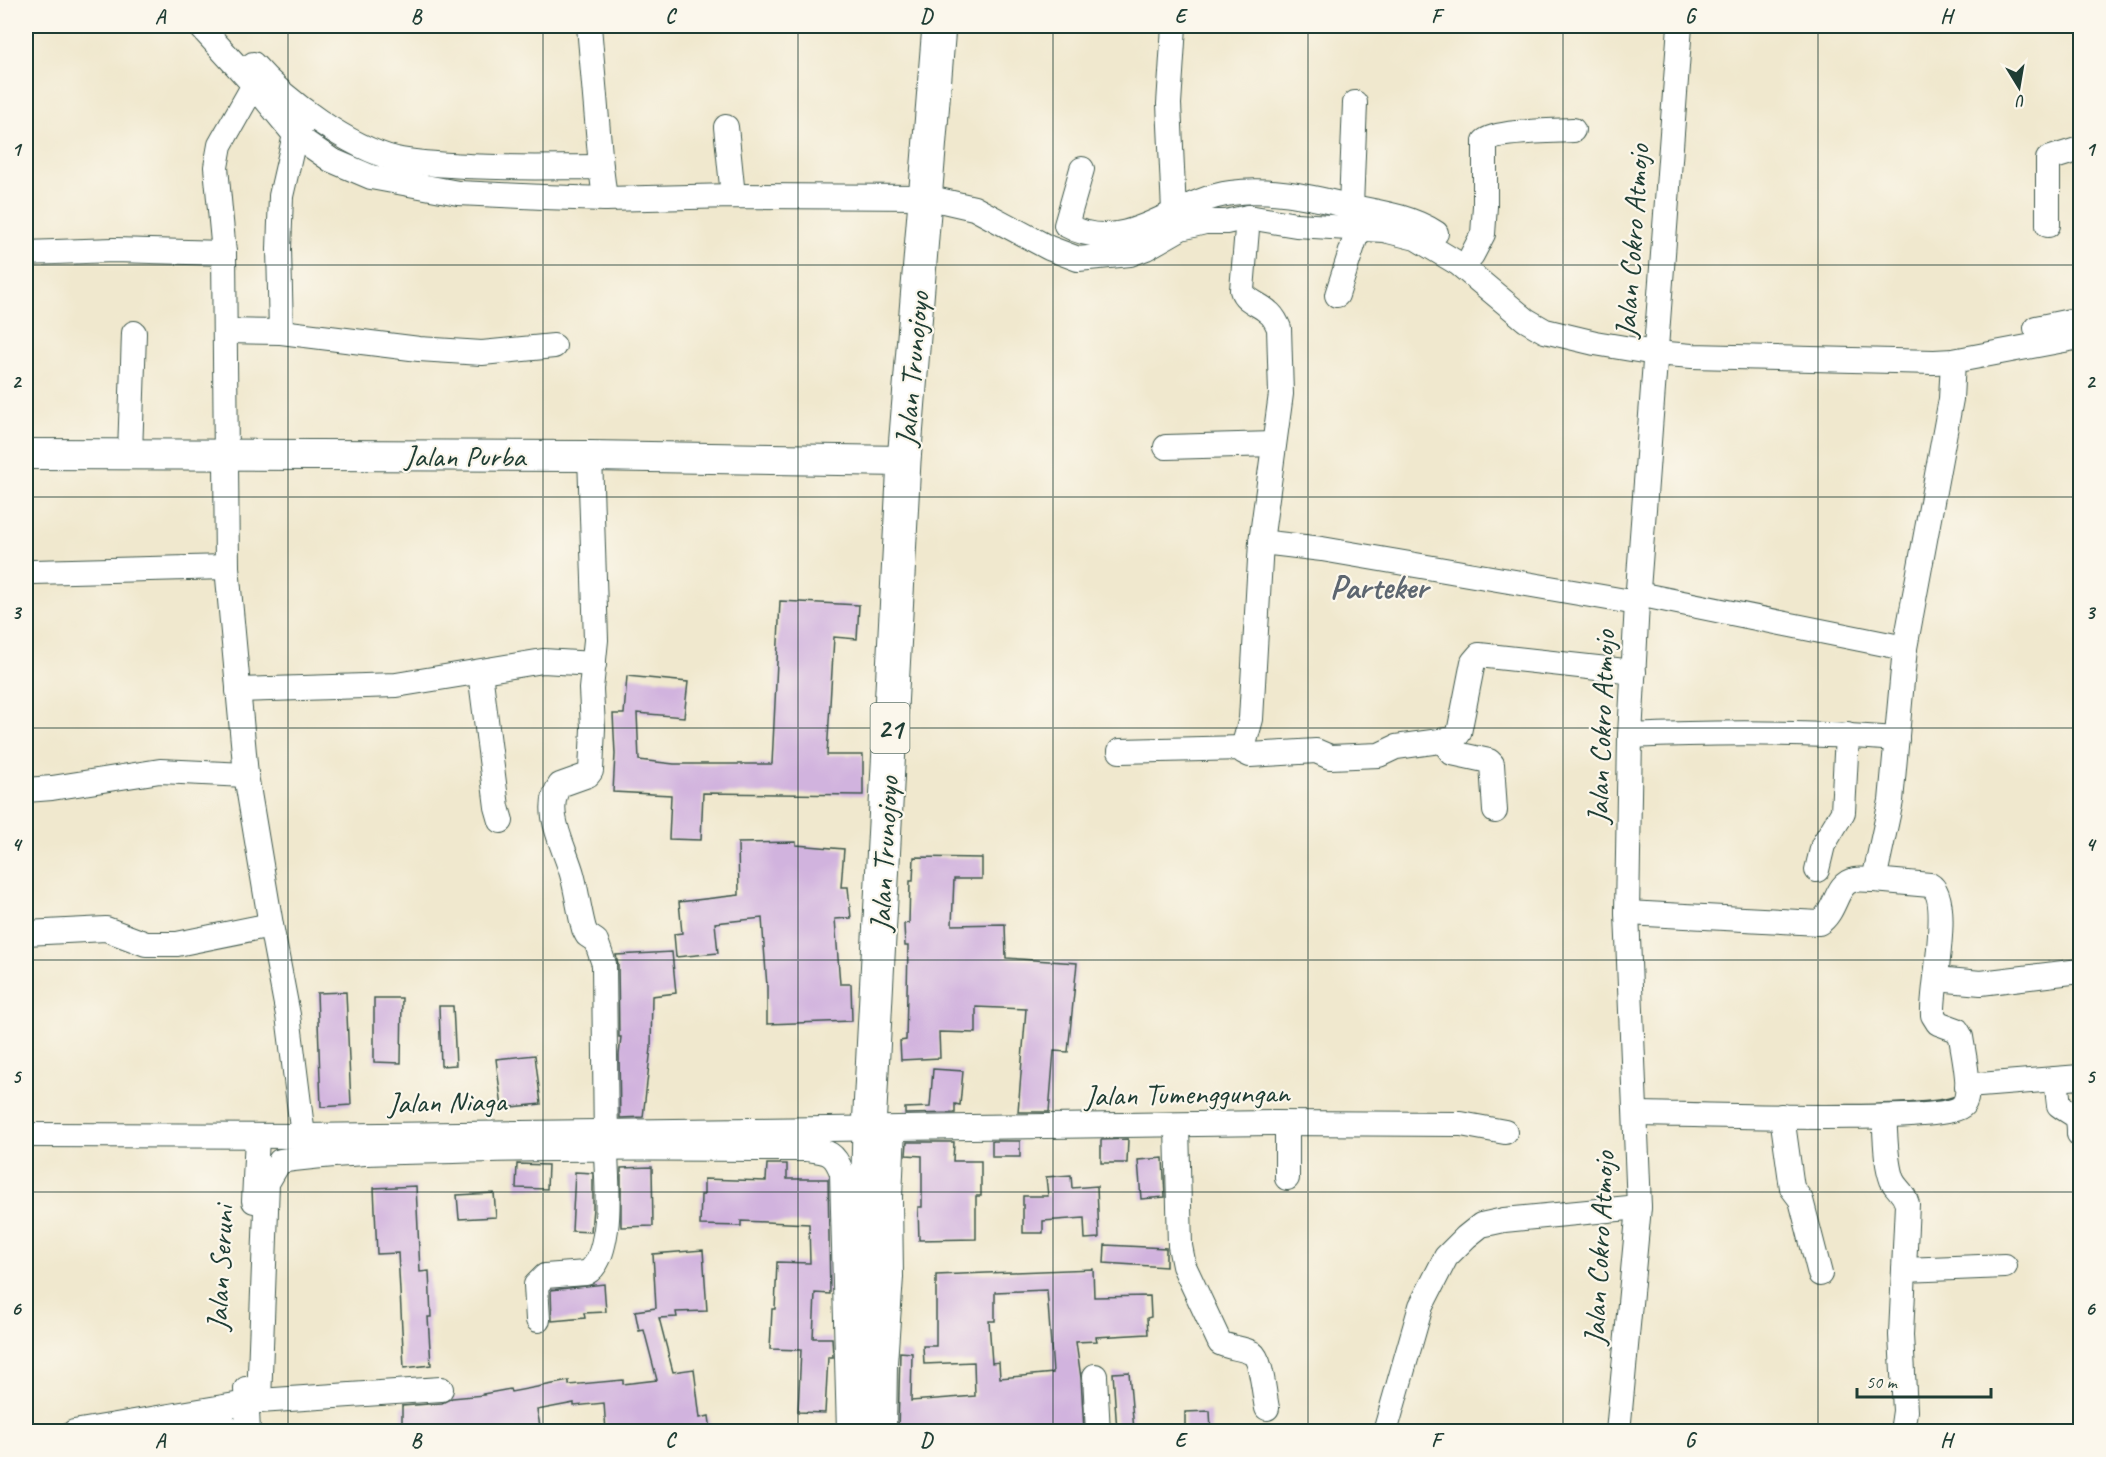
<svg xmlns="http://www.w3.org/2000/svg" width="2106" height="1457" viewBox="0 0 2106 1457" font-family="Caveat,sans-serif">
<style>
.building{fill:#d1b3de;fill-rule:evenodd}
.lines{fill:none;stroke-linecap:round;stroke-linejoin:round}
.minor-casing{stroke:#3e574b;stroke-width:26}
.major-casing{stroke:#3e574b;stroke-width:32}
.highway-casing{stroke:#3e574b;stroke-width:35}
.minor{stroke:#fff;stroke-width:24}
.major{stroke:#fff;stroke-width:30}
.highway{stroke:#fff;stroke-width:33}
.grid{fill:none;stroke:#1f3d34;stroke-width:1.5;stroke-opacity:0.55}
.labels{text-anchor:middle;stroke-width:4.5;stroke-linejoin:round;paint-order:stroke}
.shield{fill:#fbf7ec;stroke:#61756b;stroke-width:1.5}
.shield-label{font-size:28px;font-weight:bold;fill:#1f3d34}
.street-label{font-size:30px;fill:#1f3d34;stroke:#fbf7ec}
.quarter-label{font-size:33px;font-weight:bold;fill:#5d6670;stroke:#fbf7ec}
.neatline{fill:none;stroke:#1f3d34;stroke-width:2}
.grid-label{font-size:20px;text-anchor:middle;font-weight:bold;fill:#1f3d34}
</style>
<rect width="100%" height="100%" fill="#fbf7ec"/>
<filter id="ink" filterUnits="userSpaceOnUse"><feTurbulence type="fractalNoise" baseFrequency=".0167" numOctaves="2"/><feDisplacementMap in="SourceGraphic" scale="12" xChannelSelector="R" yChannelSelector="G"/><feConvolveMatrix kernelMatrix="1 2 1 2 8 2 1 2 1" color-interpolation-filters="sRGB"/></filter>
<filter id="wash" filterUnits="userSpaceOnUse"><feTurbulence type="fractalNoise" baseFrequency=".008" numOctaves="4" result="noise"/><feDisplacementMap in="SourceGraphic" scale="24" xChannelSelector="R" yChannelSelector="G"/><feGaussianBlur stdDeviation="1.35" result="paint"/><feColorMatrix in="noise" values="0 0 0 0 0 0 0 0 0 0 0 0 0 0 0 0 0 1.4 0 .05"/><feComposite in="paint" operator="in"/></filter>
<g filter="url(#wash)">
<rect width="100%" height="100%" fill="#f0e8ce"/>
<g id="blocks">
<g class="building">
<polygon points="780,601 859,605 857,639 834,637 827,755 863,755 863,795 703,793 701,840 669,839 671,795 613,792 615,754 613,714 624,714 627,676 688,682 684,717 637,713 639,760 674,764 772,764"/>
<polygon points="796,842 796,845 844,849 841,887 848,887 851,918 835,919 840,984 851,984 852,1021 767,1024 767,987 762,918 715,923 718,953 676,957 674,934 682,933 679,902 739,895 738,843"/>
<polygon points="914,857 982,858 982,879 954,879 952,925 1005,924 1006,958 1077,963 1068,1052 1054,1051 1049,1112 1018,1112 1026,1009 976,1007 976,1033 939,1032 940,1058 901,1060 900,1041 906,1040 908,946 905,946 904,924 909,923 910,881 913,881"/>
<polygon points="672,952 676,993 652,996 651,1048 643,1117 620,1118 619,1055 621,1037 619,1037 618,964 616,955"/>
<polygon points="346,992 351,1105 321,1107 317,993"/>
<polygon points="374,998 402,998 401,1063 374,1062"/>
<polygon points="439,1006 453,1006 456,1065 441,1066"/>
<polygon points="535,1055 541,1104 502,1108 496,1059"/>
<polygon points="933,1069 963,1071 960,1105 955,1104 955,1113 905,1114 905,1108 930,1107"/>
<polygon points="1128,1139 1127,1163 1101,1163 1101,1140"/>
<rect x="992" y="1141" width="28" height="16"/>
<polygon points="907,1142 954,1142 953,1161 981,1161 981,1196 976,1196 976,1239 919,1240 918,1207 922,1207 922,1156 906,1155"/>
<polygon points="1163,1158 1165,1197 1141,1199 1138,1160"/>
<polygon points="517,1164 548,1165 547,1189 516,1188"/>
<polygon points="767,1164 787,1164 787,1179 828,1179 830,1294 815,1293 813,1338 832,1338 833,1357 828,1357 825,1413 798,1412 801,1350 770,1349 772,1309 775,1309 777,1262 810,1263 809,1224 741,1221 741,1226 700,1225 701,1195 704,1195 704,1179 766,1181"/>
<polygon points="652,1167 653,1226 621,1227 621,1168"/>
<polygon points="575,1172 593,1173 593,1208 591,1232 572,1231"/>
<polygon points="1071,1175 1072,1188 1097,1186 1099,1238 1085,1239 1084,1218 1043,1221 1043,1233 1023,1233 1023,1196 1048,1196 1046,1177"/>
<polygon points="416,1186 420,1272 429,1271 431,1317 428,1317 431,1365 404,1368 398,1253 377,1254 374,1188"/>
<polygon points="494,1193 496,1217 459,1219 457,1195"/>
<polygon points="1105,1245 1166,1248 1166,1267 1104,1263"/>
<polygon points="703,1250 707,1311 676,1312 677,1317 659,1318 673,1372 694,1369 700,1418 709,1416 711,1431 606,1431 604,1403 574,1406 574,1403 537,1410 541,1431 402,1431 402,1406 442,1403 452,1398 484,1395 483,1394 510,1389 511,1392 569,1381 569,1385 623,1380 623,1384 657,1380 644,1330 639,1331 635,1311 656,1308 653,1254"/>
<path d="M1093,1269l1,28 56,-1 1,21 -4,1 1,16 -52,3 1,4 -21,1 5,36 3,53h-186l2,-79 12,1 -1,48 64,-5 -1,-34 -50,2 -1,-18h13v-71zM1047,1290l6,83 -53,5 -1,-16 -7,1 -3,-42h6v-29z"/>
<polygon points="604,1284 606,1312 584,1313 585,1318 552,1321 551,1290"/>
<polygon points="1129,1372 1134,1430 1117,1431 1113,1373"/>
<polygon points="1210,1411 1211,1431 1185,1431 1185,1412"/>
</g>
</g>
</g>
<g filter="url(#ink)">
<use href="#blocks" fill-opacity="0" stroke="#3e574b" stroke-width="1.5"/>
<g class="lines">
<g class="minor-casing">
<g id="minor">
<polyline points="200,26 254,85 295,135 331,160 371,177 458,193 543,197 605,199 733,196 926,197 974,208 1049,248 1078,259 1130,254 1146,248 1181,228 1205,222 1226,222 1248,217 1296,225 1384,230 1416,238 1459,264 1526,320 1545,331 1595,343 1655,353 1692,356 1934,362 1953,361 2080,337"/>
<polyline points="589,26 601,167"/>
<path d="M253,64c32,37 96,83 143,95 18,4 37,5 55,6 50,4 100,2 150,2l4,32"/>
<polyline points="254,85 220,145 216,167 224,253 227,567 246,775 271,925 288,1015 303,1136"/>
<polyline points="726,127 733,196"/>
<path d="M1082,169l-16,56c59,33 106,-24 165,-32 41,-6 83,5 122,14 30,6 58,10 83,26"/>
<polyline points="1174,211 1169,104 1174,26"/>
<path d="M1248,217l-6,73c3,11 18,14 26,22 6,4 8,10 11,16l2,66 -20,148 -10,177 -8,29 1,4 6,3 66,-4 14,6 49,-2 17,-8 58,-8 5,-6 14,-71 6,-7 155,17"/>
<polyline points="1348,220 1351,206 1355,103"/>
<polyline points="2048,225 2048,159 2080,149"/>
<polyline points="26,253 114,250 224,253"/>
<path d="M1472,255l11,-21 2,-28v-65c10,-10 71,-10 88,-11"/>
<polyline points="1337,295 1355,239 1361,228"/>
<polyline points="2036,328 2080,319"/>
<polyline points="226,331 281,332 279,249 281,196 295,135 302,124"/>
<polyline points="281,332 419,349 482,353 554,346"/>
<polyline points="1166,447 1274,444"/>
<polyline points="130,454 134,333"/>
<polyline points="1261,542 1322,549 1637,603"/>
<polyline points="33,572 227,567"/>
<polyline points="1638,594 1905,648"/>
<polyline points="480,672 497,807 501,821"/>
<polyline points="238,690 396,685 543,661 594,664"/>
<path d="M1630,736c89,-4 178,-4 267,3"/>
<polyline points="1443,741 1452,753 1489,761 1492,764 1495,811"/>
<polyline points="1120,751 1243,748"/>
<polyline points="26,790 52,788 160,771 246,775"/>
<polyline points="1817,870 1823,845 1843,812 1847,735"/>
<path d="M1627,913l192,10c18,-11 16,-40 35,-43 6,-1 13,0 20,0"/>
<polyline points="26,933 106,929 146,944 177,944 271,925"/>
<polyline points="1936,979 1981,983 2080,971"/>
<path d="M2056,1079l3,26c15,12 20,6 20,29"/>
<polyline points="1967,1086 2080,1077"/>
<path d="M1637,1114c42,0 310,11 326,-9 10,-12 0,-53 -2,-68l-4,-7 -19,-7 -5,-8c-2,-25 20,-117 -3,-130l-56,-5 17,-79 14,-153 46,-249 2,-38"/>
<polyline points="1782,1116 1792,1188 1801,1200 1820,1274"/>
<path d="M1884,1117c2,20 1,44 8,63 5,11 11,10 15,24l-6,131 4,76 -3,21"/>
<polyline points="1287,1124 1287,1178"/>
<path d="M1177,1126l3,120 4,20 36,77c10,5 23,5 32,10 10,7 12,42 15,55"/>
<polyline points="26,1135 303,1136 1273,1123 1461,1124 1505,1132"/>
<polyline points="254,1201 257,1136"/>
<polyline points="1904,1270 2005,1266"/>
<path d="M538,1320l-2,-35 9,-9 41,-3c14,-7 18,-30 20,-44 4,-28 0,-55 0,-82 -1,-61 -1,-122 -2,-183l-8,-23 -9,-6 -3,-6c-5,-18 -7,-37 -12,-55 -7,-26 -30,-64 -12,-89l28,-10 3,-4 2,-43 -2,-39 5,-49 -6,-184"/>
<polyline points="1095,1376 1098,1432"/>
<polyline points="246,1389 248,1432"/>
<path d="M259,1401l8,-218 13,-22c58,-9 116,-9 174,-10 117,-4 234,-2 352,-2 21,3 28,2 36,24l7,259"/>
<polyline points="193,1423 217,1419 233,1432"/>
<polyline points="74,1432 259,1401 441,1389"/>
<polyline points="884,1432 885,1363 891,1277 890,1197 893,1129"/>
<polyline points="1385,1432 1421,1306 1446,1257 1466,1237 1481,1225 1504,1220 1639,1207"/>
<polyline points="1618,1432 1639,1207 1627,913 1630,736 1637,603 1680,26"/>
</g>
</g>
<g class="major-casing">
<polyline id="major" points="26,454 590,456 904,461"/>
</g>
<g class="highway-casing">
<polyline id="highway" points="866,1432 864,1334 869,1129 904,461 939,26"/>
</g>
<use href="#minor" class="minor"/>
<use href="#major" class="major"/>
<use href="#highway" class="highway"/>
</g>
</g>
<path class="grid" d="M288,26v1406M543,26v1406M798,26v1406M1053,26v1406M1308,26v1406M1563,26v1406M1818,26v1406M26,265h2054M26,497h2054M26,728h2054M26,960h2054M26,1192h2054"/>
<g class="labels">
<rect class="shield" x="870.5" y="703" width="39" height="50" rx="4.5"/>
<g class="shield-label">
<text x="890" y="738">21</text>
</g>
<g class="street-label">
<text transform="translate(1632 241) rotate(-86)" y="10">Jalan Cokro Atmojo</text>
<text transform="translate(912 369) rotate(-85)" y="10">Jalan Trunojoyo</text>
<text x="465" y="466">Jalan Purba</text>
<text transform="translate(1601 727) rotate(-88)" y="10">Jalan Cokro Atmojo</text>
<text transform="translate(884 854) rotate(-87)" y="10">Jalan Trunojoyo</text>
<text transform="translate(1187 1094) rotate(-1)" y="10">Jalan Tumenggungan</text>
<text transform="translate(447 1102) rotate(-1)" y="10">Jalan Niaga</text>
<text transform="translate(1599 1248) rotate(-87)" y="10">Jalan Cokro Atmojo</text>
<text transform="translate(220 1268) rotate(-87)" y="10">Jalan Seruni</text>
</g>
<g class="quarter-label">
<text x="1379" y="598">Parteker</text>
</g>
</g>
<rect width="2106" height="1457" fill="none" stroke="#fbf7ec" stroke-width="66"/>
<g transform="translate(2019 87) rotate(169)" stroke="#fbf7ec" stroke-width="4.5" paint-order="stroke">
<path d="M0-4.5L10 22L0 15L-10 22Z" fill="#1f3d34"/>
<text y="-9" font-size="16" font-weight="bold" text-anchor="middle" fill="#1f3d34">U</text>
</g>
<path d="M1857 1388v9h134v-9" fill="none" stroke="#1f3d34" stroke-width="3"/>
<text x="1866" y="1388" font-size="18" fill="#1f3d34" stroke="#fbf7ec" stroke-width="4.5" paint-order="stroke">50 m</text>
<rect x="33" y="33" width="2040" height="1391" class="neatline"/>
<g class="grid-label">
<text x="160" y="23">A</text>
<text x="416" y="23">B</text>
<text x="670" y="23">C</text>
<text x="926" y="23">D</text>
<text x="1180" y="23">E</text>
<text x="1436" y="23">F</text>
<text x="1690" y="23">G</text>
<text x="1946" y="23">H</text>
<text x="16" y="156">1</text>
<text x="2090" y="156">1</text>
<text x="16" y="388">2</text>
<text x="2090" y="388">2</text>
<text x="16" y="619">3</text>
<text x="2090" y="619">3</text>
<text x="16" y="851">4</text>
<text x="2090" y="851">4</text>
<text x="16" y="1083">5</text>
<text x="2090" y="1083">5</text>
<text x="16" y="1315">6</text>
<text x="2090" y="1315">6</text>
<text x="160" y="1447">A</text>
<text x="416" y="1447">B</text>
<text x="670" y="1447">C</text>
<text x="926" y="1447">D</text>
<text x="1180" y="1447">E</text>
<text x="1436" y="1447">F</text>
<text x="1690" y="1447">G</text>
<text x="1946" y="1447">H</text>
</g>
</svg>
